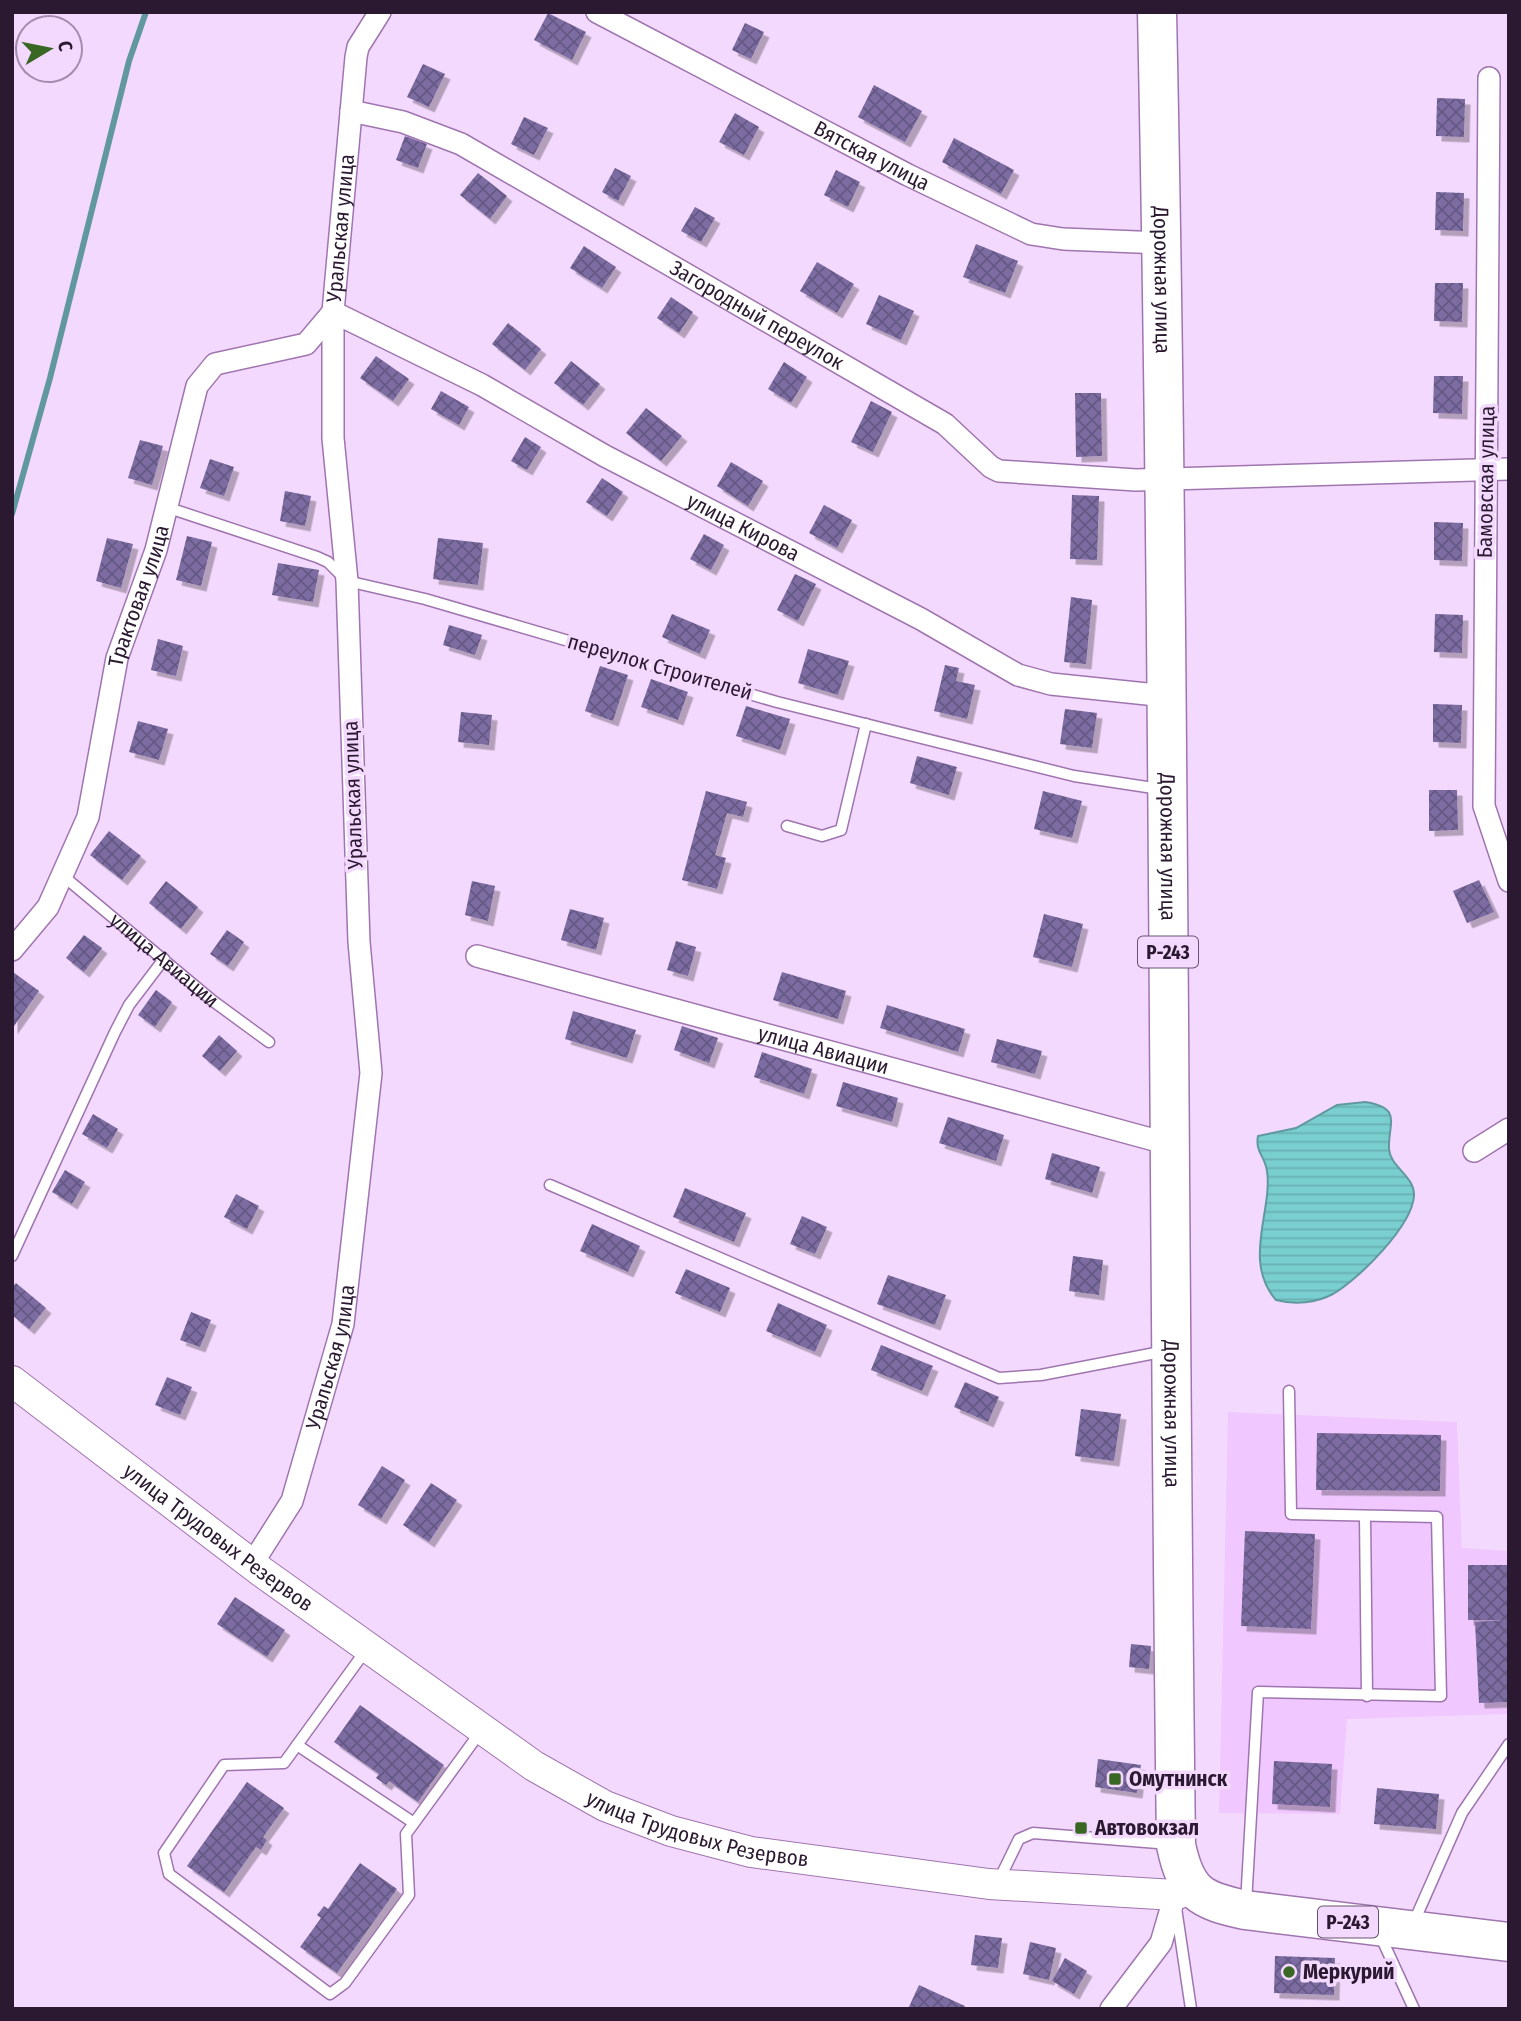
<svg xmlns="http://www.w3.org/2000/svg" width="1521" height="2021" viewBox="0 0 1521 2021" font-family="'Fira Sans Condensed',sans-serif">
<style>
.built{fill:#f0c8ff}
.water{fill:url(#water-rules);stroke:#61989f;stroke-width:2}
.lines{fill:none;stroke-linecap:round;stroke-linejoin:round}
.stream{stroke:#61989f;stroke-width:6}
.building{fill:url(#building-cross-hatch);filter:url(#shadow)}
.lane-casing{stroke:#9f75af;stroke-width:13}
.street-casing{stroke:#9f75af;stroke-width:24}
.secondary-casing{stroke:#9f75af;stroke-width:32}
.highway-casing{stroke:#9f75af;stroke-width:41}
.lane{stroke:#fff;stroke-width:10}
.street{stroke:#fff;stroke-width:21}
.secondary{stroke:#fff;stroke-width:30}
.highway{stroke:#fff;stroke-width:38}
.poi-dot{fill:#3b6725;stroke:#f4d9fe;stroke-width:2.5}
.labels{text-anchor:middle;stroke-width:7;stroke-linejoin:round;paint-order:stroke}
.shield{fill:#f4d9fe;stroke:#67536e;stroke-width:2}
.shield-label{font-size:19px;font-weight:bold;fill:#2a1930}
.street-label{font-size:21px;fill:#2a1930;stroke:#f4d9fe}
.poi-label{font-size:21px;font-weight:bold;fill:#2a1930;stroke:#f4d9fe;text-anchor:start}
</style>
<defs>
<pattern id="water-rules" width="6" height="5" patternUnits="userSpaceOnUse" patternTransform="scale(1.75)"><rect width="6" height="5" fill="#79cecf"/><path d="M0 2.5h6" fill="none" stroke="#69b0b2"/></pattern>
<pattern id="building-cross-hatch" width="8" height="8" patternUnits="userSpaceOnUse" patternTransform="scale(1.75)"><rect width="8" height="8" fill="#7b6ca1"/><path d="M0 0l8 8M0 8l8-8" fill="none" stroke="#655884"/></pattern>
<filter id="shadow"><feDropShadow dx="5.5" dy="5.5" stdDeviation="0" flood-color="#0004"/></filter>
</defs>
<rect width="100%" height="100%" fill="#f4d9fe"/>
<polygon class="built" points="1228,1412 1457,1422 1462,1548 1509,1551 1509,1714 1347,1719 1340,1814 1219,1813"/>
<path class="water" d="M1365,1102c38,6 23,21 24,47 1,18 26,27 25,47 -2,30 -55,83 -81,98 -17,9 -38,11 -57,6 -34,-39 -3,-90 -9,-129 -2,-15 -12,-19 -9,-35l38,-8 41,-23z"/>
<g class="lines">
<polyline class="stream" points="12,514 50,378 129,61 146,12"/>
</g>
<g class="building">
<polygon points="548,13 586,32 572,60 534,40"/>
<polygon points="745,23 764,32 751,59 732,50"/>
<polygon points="423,64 445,74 429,107 407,97"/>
<polygon points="874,85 922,111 905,142 858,117"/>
<polygon points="1437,98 1465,99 1464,137 1436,136"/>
<polygon points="735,113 759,127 744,155 719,142"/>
<polygon points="524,117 548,128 534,155 511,144"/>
<polygon points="405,136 427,144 418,168 396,160"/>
<polygon points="954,138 1014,170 1001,194 942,162"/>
<polygon points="615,168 631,176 618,201 602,192"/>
<polygon points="836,170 860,182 848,207 824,195"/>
<polygon points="478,173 507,196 490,219 460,195"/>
<polygon points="1436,192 1464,193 1463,231 1435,230"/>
<polygon points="695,207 715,218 701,242 681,231"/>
<polygon points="976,244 1018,261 1005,293 963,277"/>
<polygon points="584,246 616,267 602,288 570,268"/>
<polygon points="817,262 854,284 837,313 800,291"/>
<polygon points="1435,283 1463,283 1462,322 1434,321"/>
<polygon points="879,295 914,311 901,340 866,324"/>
<polygon points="671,297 693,312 679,333 657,318"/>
<polygon points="508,323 541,349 525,370 492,344"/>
<polygon points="376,356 409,379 393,401 360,378"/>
<polygon points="571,361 600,384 583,405 554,383"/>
<polygon points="784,362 807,377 791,403 768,389"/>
<polygon points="1434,376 1463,376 1462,414 1433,413"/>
<polygon points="441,391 469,407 459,425 431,409"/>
<polygon points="1075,393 1101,393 1102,456 1076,457"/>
<polygon points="871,401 892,412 873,452 851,442"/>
<polygon points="646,408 682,436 661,461 626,433"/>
<polygon points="525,437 541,447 527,470 511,461"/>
<polygon points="140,440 163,446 152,485 128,478"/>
<polygon points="210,459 234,467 224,496 200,488"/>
<polygon points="731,462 763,481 748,506 717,486"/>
<polygon points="602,478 623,492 607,516 586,502"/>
<polygon points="285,491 311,496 305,526 280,521"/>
<polygon points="1072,495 1099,496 1097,560 1070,559"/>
<polygon points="824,505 852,520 837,548 809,533"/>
<polygon points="1434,522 1463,523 1462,561 1434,560"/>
<polygon points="704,534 724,545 711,570 690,559"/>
<polygon points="187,536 212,542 201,586 176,580"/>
<polygon points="107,538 133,544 121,588 96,581"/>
<polygon points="438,538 483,543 478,585 433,579"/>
<polygon points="278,563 319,570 313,602 272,595"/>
<polygon points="795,574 816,584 798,621 777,610"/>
<polygon points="1071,597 1092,600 1086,664 1064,662"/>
<polygon points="672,614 710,630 700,654 662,637"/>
<polygon points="1435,614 1463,615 1462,653 1434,652"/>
<polygon points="449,625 482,635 475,655 443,645"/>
<polygon points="158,639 183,646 176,676 151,670"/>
<polygon points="808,649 849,661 838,695 798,683"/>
<polygon points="945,665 959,668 956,681 975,685 967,719 934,711"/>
<polygon points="600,666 628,675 613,721 585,711"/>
<polygon points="651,679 688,692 678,720 641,707"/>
<polygon points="1433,704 1462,705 1461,743 1433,742"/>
<polygon points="746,706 790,719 780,750 736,736"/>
<polygon points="1065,709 1097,713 1092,748 1060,744"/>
<polygon points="461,712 492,715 489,745 458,742"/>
<polygon points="138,721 168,729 159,760 129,752"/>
<polygon points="917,756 957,767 949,795 910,783"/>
<polygon points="1429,790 1457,790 1458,830 1429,831"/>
<polygon points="706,791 747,802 743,817 727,813 715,855 726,858 717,889 682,880"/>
<polygon points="1043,791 1082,801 1072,838 1034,829"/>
<polygon points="109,831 141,856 122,880 90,855"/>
<polygon points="1479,880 1494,912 1467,923 1453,891"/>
<polygon points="166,881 198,907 181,929 149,903"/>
<polygon points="472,881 495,886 488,921 465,915"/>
<polygon points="570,909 604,918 596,950 561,940"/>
<polygon points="1044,914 1083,924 1072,967 1033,957"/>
<polygon points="227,930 244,942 228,966 210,954"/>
<polygon points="84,935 102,948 84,972 66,958"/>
<polygon points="676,941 696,947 688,976 667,970"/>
<polygon points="13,972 39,991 12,1029 12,974"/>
<polygon points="782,972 846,991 838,1019 773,1000"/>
<polygon points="156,990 172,1002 155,1027 138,1015"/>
<polygon points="887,1005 965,1029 958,1052 880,1028"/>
<polygon points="573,1011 636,1030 627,1058 565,1039"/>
<polygon points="682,1026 718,1038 709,1063 674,1050"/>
<polygon points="219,1035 237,1051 220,1071 202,1056"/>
<polygon points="997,1039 1042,1051 1035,1074 991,1062"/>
<polygon points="762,1052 812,1069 804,1094 754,1077"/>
<polygon points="843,1082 898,1098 892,1122 836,1106"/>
<polygon points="93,1114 118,1129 107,1148 82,1134"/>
<polygon points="948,1117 1004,1135 996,1161 939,1143"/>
<polygon points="1052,1153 1100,1167 1092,1193 1045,1179"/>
<polygon points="65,1170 85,1182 72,1204 52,1192"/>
<polygon points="685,1188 746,1213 734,1242 673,1217"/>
<polygon points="236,1194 259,1206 247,1229 224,1217"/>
<polygon points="802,1216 827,1227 815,1254 790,1244"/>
<polygon points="592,1224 640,1246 628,1272 580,1251"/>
<polygon points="1073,1256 1103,1260 1099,1295 1069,1291"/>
<polygon points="686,1269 730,1288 720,1312 675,1293"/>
<polygon points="888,1275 946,1295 935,1325 877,1304"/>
<polygon points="16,1283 46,1308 29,1329 12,1315 12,1287"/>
<polygon points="778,1303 827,1325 815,1352 766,1331"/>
<polygon points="191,1312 211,1320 200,1347 180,1340"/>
<polygon points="881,1345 933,1366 922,1391 871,1370"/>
<polygon points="167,1377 192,1387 180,1415 155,1405"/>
<polygon points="965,1382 999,1397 988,1422 954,1407"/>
<polygon points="1081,1409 1121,1414 1114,1461 1075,1456"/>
<polygon points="1317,1433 1441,1435 1440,1491 1316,1490"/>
<polygon points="382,1466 405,1480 381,1519 358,1505"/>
<polygon points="431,1483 457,1500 429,1542 403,1525"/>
<polygon points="1245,1531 1315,1534 1311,1629 1241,1626"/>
<polygon points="1468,1565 1509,1565 1509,1702 1479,1703 1475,1622 1504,1620 1468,1620"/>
<polygon points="235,1597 285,1630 267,1657 217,1624"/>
<polygon points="1131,1644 1151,1646 1149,1669 1129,1667"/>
<polygon points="360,1705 444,1765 418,1802 389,1781 386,1785 376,1778 379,1774 334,1742"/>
<polygon points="1098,1759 1141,1765 1137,1793 1095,1787"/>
<polygon points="1274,1761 1332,1764 1330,1807 1272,1804"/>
<polygon points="247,1782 284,1808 263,1837 267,1840 261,1850 256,1847 224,1892 187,1866"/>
<polygon points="1377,1788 1439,1794 1436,1829 1374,1824"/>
<polygon points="360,1863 397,1889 337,1973 300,1947 321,1918 317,1915 324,1906 328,1909"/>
<polygon points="975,1935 1002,1938 998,1968 971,1965"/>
<polygon points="1030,1942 1056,1948 1049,1980 1023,1974"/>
<polygon points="1275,1956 1335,1958 1334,1995 1274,1993"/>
<polygon points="1065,1958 1087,1971 1074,1994 1052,1981"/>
<polygon points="919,1985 965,2006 964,2009 908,2009"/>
</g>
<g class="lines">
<g class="lane-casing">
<g id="lane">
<polyline points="166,507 317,557 328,562 347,581 425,599 777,702 1074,776 1160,789"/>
<polyline points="787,826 822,836 841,830 866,724"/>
<path id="s1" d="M62,875l151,126 56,41"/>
<polyline points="550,1185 999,1378 1041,1375 1166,1351"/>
<polyline points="12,1256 115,1032 129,1005 164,959"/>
<polyline points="1365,1516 1367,1696"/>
<polyline points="366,1650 284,1763 224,1765 164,1853 169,1874 330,1994 345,1983 409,1895 406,1834 481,1731"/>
<polyline points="297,1745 414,1823"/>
<polyline points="998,1882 1019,1839 1033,1833 1170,1844"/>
<polyline points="1246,1904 1258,1692 1441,1696 1437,1517 1291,1514 1289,1391"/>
<polyline points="1176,1908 1191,2009"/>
<polyline points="1413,1924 1462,1813 1509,1744"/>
<polyline points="1380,1935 1414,2009"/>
</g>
</g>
<g class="street-casing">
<g id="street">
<path id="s2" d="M597,12l311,163 123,59 32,5 99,4"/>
<polyline points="1489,78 1484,806 1509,881"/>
<path id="s3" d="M351,111l52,11 58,22 484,280 46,43 8,4 137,9 373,-11"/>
<path id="s4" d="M12,950l36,-43 40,-90 29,-159 39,-108 41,-164 18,-22 91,-20 27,-32 149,73 123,71 316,163 97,56 33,9 115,12"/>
<path id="s5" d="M477,956l692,188"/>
<polyline points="1474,1151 1509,1129"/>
<path id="s6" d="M252,1564l40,-63 51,-177 28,-251 -12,-131 -12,-361 -14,-143v-126l23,-255 2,-10 22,-35"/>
<polyline points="1111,2009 1161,1943 1175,1895"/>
</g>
</g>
<g class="secondary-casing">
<g id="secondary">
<path id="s7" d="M12,1381l250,191 272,194 71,40 66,25 80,21 238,32 186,11 17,-7"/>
</g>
</g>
<g class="highway-casing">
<g id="highway">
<path id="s8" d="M1157,12c13,611 11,1222 19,1833 10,48 24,55 69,65l264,32"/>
</g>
</g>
<use href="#lane" class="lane"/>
<use href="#street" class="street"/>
<use href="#secondary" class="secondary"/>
<use href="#highway" class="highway"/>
</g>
<g class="poi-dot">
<rect x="1108" y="1772" width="14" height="14" rx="3.5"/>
<rect x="1074" y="1821" width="14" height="14" rx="3.5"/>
<circle cx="1289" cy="1972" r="7"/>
</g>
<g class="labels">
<g class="shield">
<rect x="1138" y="936.5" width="60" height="31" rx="5"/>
<rect x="1318" y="1906.5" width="60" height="31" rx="5"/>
</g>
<g class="shield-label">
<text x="1168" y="959">Р-243</text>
<text x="1348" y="1929">Р-243</text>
</g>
<g class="street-label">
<text dy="7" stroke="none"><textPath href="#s2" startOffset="310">Вятская улица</textPath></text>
<text dy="7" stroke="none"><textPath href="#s6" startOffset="1358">Уральская улица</textPath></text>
<text dy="7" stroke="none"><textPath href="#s8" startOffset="268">Дорожная улица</textPath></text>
<text dy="7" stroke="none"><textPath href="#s3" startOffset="457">Загородный переулок</textPath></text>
<text transform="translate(1486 482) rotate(-89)" y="7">Бамовская улица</text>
<text dy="7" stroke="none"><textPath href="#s4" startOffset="1227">улица Кирова</textPath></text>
<text dy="7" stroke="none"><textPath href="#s4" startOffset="382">Трактовая улица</textPath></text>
<text transform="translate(660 667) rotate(16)" y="7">переулок Строителей</text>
<text transform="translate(353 795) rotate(-92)" y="7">Уральская улица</text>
<text dy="7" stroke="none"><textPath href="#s8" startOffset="835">Дорожная улица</textPath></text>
<text dy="7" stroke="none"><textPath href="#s1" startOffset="133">улица Авиации</textPath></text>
<text dy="7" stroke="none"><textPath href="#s5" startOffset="359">улица Авиации</textPath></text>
<text dy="7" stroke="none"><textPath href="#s6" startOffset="224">Уральская улица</textPath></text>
<text dy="7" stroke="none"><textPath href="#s8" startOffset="1402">Дорожная улица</textPath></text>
<text dy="7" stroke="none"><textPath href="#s7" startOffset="259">улица Трудовых Резервов</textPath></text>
<text dy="7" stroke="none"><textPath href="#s7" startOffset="826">улица Трудовых Резервов</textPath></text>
</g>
<g class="poi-label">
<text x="1129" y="1786">Омутнинск</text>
<text x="1095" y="1835">Автовокзал</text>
<text x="1303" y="1979">Меркурий</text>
</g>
</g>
<rect width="1521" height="2021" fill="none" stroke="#2a1930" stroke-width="28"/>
<g transform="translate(49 49) rotate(80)"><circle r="33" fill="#f4d9fe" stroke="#a38cac" stroke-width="2"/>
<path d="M0-5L12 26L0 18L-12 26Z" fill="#3b6725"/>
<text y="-10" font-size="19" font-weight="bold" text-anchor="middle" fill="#2a1930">С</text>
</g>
</svg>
